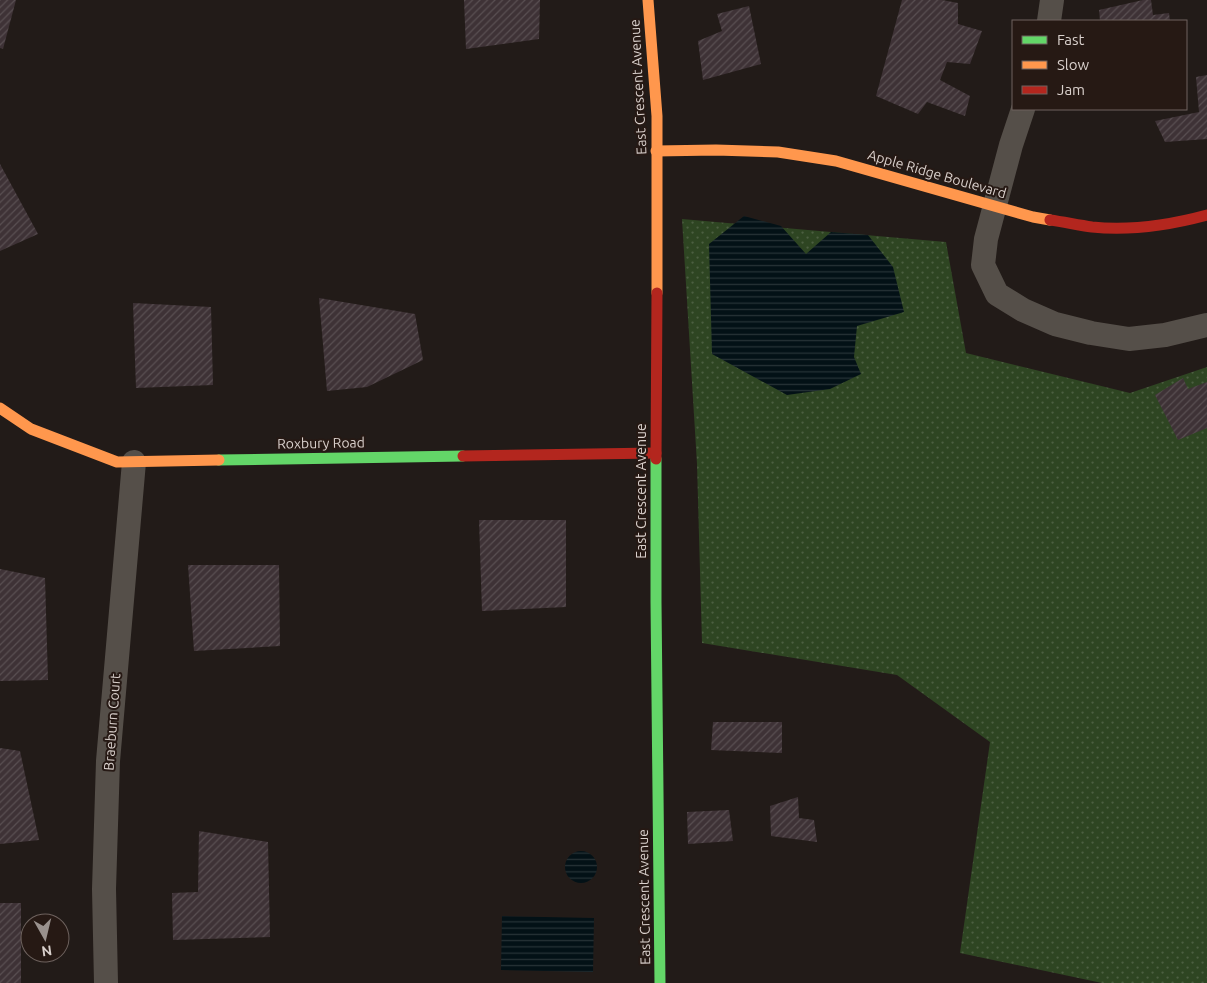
<svg xmlns="http://www.w3.org/2000/svg" width="1207" height="983" viewBox="0 0 1207 983" font-family="Ubuntu,sans-serif">
<style>
.grass{fill:url(#grass-dots)}
.water{fill:url(#water-rules)}
.building{fill:url(#building-hatch)}
.lines{fill:none;stroke-linecap:round;stroke-linejoin:round}
.street{stroke:#554f49;stroke-width:24}
.fast{stroke:#63d668;stroke-width:11}
.slow{stroke:#ff974d;stroke-width:11}
.jam{stroke:#b3261e;stroke-width:11}
.labels{text-anchor:middle;stroke-width:4;stroke-linejoin:round;paint-order:stroke}
.street-label{font-size:14px;fill:#d9d0cc;stroke:#261914}
</style>
<defs>
<pattern id="grass-dots" width="8" height="8" patternUnits="userSpaceOnUse" patternTransform="scale(1.25)"><rect width="8" height="8" fill="#2e4522"/><path d="M2 2h.1M6 6h.1" fill="none" stroke="#4c5f41" stroke-width="1.8" stroke-linecap="round"/></pattern>
<pattern id="water-rules" width="6" height="5" patternUnits="userSpaceOnUse" patternTransform="scale(1.25)"><rect width="6" height="5" fill="#031116"/><path d="M0 2.5h6" fill="none" stroke="#273337"/></pattern>
<pattern id="building-hatch" width="6" height="6" patternUnits="userSpaceOnUse" patternTransform="scale(1.25)"><rect width="6" height="6" fill="#3e3236"/><path d="M-1 1l2-2M0 6l6-6M5 7l2-2" fill="none" stroke="#594f52"/></pattern>
</defs>
<rect width="100%" height="100%" fill="#221b18"/>
<polygon class="grass" points="682,219 946,242 966,353 1130,393 1207,367 1207,983 1102,983 960,953 990,742 897,675 702,643 697,464"/>
<g class="water">
<polygon points="744,216 781,226 806,254 831,232 868,235 893,267 904,312 857,326 854,357 861,374 830,389 787,395 712,354 709,244"/>
<circle cx="581" cy="867" r="16"/>
<polygon points="502,916 594,918 593,972 501,970"/>
</g>
<g class="building">
<polygon points="0,0 16,0 3,49 0,48"/>
<polygon points="464,0 540,0 539,39 466,49"/>
<polygon points="902,0 942,0 958,3 958,24 982,31 970,64 947,62 940,80 970,96 965,116 927,102 918,114 876,96"/>
<polygon points="1143,0 1151,0 1153,15 1169,13 1170,21 1100,21 1099,10"/>
<polygon points="749,6 761,64 703,80 698,41 722,31 717,14"/>
<polygon points="1207,75 1207,139 1165,142 1155,121 1199,112 1196,77"/>
<polygon points="0,164 38,234 0,251"/>
<polygon points="319,298 415,314 423,360 367,387 327,391"/>
<polygon points="133,303 211,307 213,385 136,388"/>
<polygon points="1183,378 1188,389 1207,382 1207,428 1178,440 1155,395"/>
<polygon points="479,520 566,520 566,607 482,611"/>
<polygon points="188,565 279,565 280,646 194,651"/>
<polygon points="0,569 45,578 48,680 0,681"/>
<polygon points="713,722 782,722 782,753 711,750"/>
<polygon points="0,748 20,751 39,840 0,844"/>
<polygon points="798,797 799,818 814,820 817,842 771,836 770,806"/>
<polygon points="729,810 733,841 688,844 687,812"/>
<polygon points="199,831 268,842 270,937 173,940 172,893 198,892"/>
<rect x="0" y="903" width="21" height="80"/>
</g>
<g class="lines">
<g class="street">
<polyline points="1049,21 1052,0"/>
<polyline points="1023,109 1011,145 986,239 983,265 997,294 1023,310 1055,324 1091,333 1129,339 1165,335 1207,325"/>
<polyline points="106,983 104,889 108,761 134,462"/>
</g>
<g class="fast">
<polyline points="656,459 656,602 660,983"/>
<polyline points="219,460 463,456"/>
</g>
<g class="slow">
<polyline points="648,0 657,116 657,293"/>
<polyline points="656,151 716,150 778,152 836,161 1033,217 1050,220"/>
<polyline points="0,408 31,429 117,462 219,460"/>
</g>
<g class="jam">
<path d="M1050,220c14,2 28,5 42,7 38,4 78,-2 115,-12"/>
<polyline points="463,456 656,453"/>
<polyline points="656,459 657,293"/>
</g>
</g>
<g class="labels">
<g class="street-label">
<text transform="translate(638 87) rotate(-93)" y="5">East Crescent Avenue</text>
<text transform="translate(937 174) rotate(16)" y="5">Apple Ridge Boulevard</text>
<text transform="translate(321 443) rotate(-1)" y="5">Roxbury Road</text>
<text transform="translate(641 491) rotate(-90)" y="5">East Crescent Avenue</text>
<text transform="translate(112 722) rotate(-86)" y="5">Braeburn Court</text>
<text transform="translate(644 897) rotate(-91)" y="5">East Crescent Avenue</text>
</g>
</g>
<rect x="1012" y="20" width="175" height="90" fill="#261914" stroke="#6e625e"/>
<rect x="1022" y="36" width="25" height="8" fill="#63d668" stroke="#6e625e"/>
<text x="1057" y="45" font-size="15" fill="#d9d0cc">Fast</text>
<rect x="1022" y="61" width="25" height="8" fill="#ff974d" stroke="#6e625e"/>
<text x="1057" y="70" font-size="15" fill="#d9d0cc">Slow</text>
<rect x="1022" y="86" width="25" height="8" fill="#b3261e" stroke="#6e625e"/>
<text x="1057" y="95" font-size="15" fill="#d9d0cc">Jam</text>
<g transform="translate(45 938) rotate(172)"><circle r="24" fill="#261914" stroke="#6e625e"/>
<path d="M0-4L9 19L0 12L-9 19Z" fill="#99918d"/>
<text y="-8" font-size="14" font-weight="bold" text-anchor="middle" fill="#d9d0cc">N</text>
</g>
</svg>
